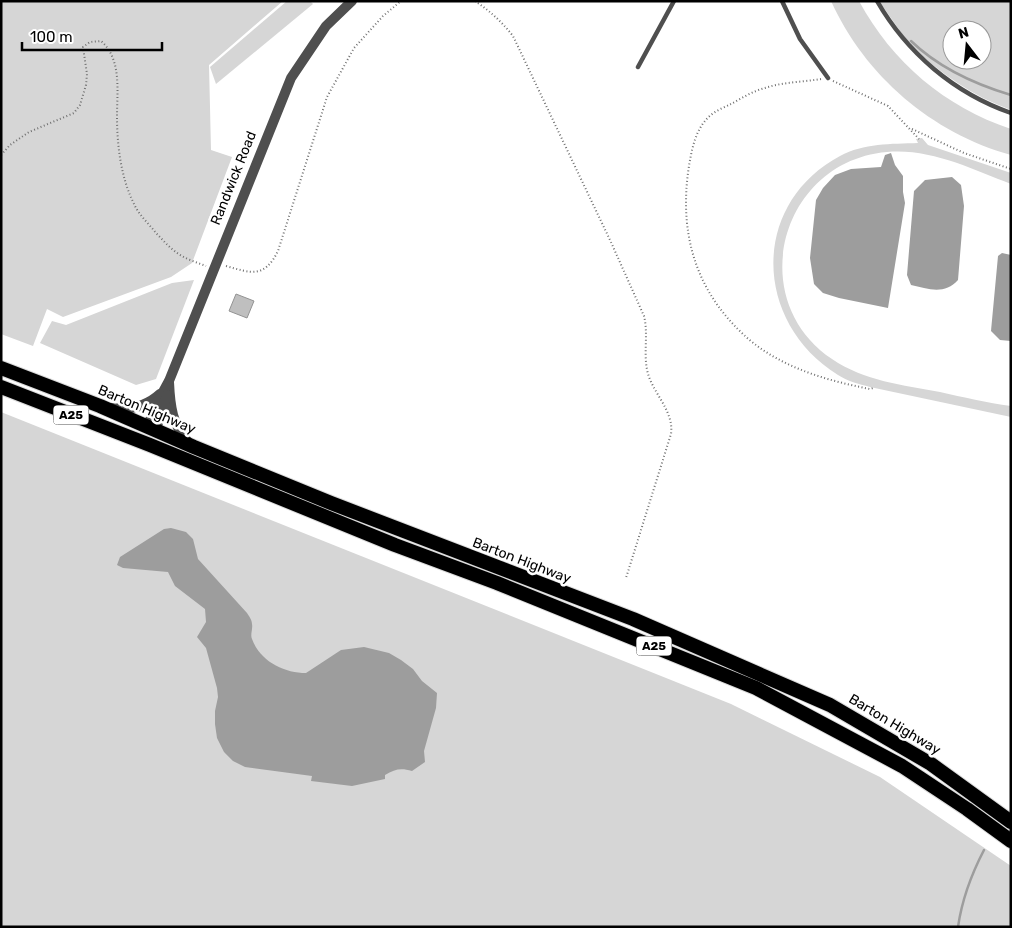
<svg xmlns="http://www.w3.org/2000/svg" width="1012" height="928" viewBox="0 0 1012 928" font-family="Rubik,sans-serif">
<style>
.green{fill:#d6d6d6;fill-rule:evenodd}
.water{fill:#9d9d9d}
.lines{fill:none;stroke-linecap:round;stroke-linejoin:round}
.stream{stroke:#9d9d9d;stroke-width:2.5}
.building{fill:#bfbfbf;stroke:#939393}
.trunk-casing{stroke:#dbdbdb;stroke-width:16}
.path{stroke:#717171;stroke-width:2;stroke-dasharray:1 2.5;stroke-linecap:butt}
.service{stroke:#4f4f4f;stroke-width:4.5}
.tertiary{stroke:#4f4f4f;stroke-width:10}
.trunk{stroke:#000;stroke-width:14}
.labels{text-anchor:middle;stroke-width:5;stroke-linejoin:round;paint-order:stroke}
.shield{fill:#fff;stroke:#4c4c4c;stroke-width:1}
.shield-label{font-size:12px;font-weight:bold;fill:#000}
.street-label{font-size:14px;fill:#000;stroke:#fff}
</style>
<rect width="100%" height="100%" fill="#fff"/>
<g class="green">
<polygon points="1,1 283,1 209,65 211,150 232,157 192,263 171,277 63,317 47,309 33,346 1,334"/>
<polygon points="287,1 310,1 313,4 216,84 210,67"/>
<path d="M831,1h28c33,61 86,106 152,128v26c-79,-22 -146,-79 -180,-154z"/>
<path d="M879,1h132v109c-39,-14 -71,-37 -101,-65l1,-2 -4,-2zM952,30h30v30h-30z"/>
<path d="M922,138l6,7 83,28v11c-39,-15 -81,-36 -124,-32 -106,9 -144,147 -55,207 32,22 71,26 108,33 23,5 47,11 71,14v11l-141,-30c-11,-3 -23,-6 -32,-12 -84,-52 -89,-170 2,-219 24,-13 51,-12 78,-13l-2,-4z"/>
<polygon points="194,280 156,379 136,385 40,343 52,321 66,325 172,283"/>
<polygon points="1,412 731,704 880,777 1011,866 1011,927 1,927"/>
</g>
<g class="water">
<polygon points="891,153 895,165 903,176 903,192 905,203 888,308 839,298 823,293 814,284 810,258 816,200 823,188 835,175 851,169 881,167 885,155"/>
<path d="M952,177l9,8 3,21 -6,74c-13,15 -30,9 -47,5l-4,-10 7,-84 11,-11z"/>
<polygon points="1002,253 1011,255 1011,341 1000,340 991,331 998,256"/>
<path d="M171,528l15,4 7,7 5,20 49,54c2,3 5,7 5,11 1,5 -2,11 0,15 8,22 32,34 54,34l35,-23 23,-3 25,6 12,7 12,9 9,12 15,12 -1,15 -12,43 1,11 -13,9c-11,-3 -17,-2 -27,4v4l-33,7 -41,-5 1,-5 -67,-9 -12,-6 -9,-9 -7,-14 -2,-14v-13l3,-14 -1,-9 -11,-40 -9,-11 9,-15 -1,-13 -30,-23 -7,-14 -45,-4 -6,-3 3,-8 44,-28z"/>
</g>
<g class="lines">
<g class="stream">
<path d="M911,41c28,27 63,43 100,54"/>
<path d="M958,927c4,-28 13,-52 26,-77"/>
</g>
</g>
<polygon class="building" points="236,294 254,301 247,318 229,311"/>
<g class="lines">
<g class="trunk-casing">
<g id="trunk">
<polyline points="1,368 100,406 194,447 331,503 633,619 830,705 931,764 1011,822"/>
<polyline points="1,387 150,445 395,545 497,583 756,688 902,766 967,809 1011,841"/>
</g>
</g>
<g class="path">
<path d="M475,1c15,10 27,21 38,35l97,204 34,76c5,20 -2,41 5,61 7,19 25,36 22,57l-45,144"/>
<path d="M821,79c-18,3 -38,3 -56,9 -12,3 -23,10 -34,16 -6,3 -14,6 -20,11 -15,12 -19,33 -22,51 -11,70 8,130 63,176 34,27 77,39 118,47l3,-1"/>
<polyline points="833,81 888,106 919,139"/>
<polyline points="912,129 964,153 1011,169"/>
<path d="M1,155l9,-10 19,-13 45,-19 6,-8 6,-20 1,-11 -4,-27 7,-5 11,-1c21,18 16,51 16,75 0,30 4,63 18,90 5,10 14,18 21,27 8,8 15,17 26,23 7,4 16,7 24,10"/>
<path d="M226,266c25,7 38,13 52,-15l49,-154 27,-49 29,-32 18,-15"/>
</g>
<g class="service">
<polyline points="782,1 800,39 828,78"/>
<path d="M877,1c30,52 77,92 134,112"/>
<polyline points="638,67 674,1"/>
</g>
<g class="tertiary">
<path d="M169,382c1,23 3,44 20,61"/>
<path d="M111,408c17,2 35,-1 49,-14"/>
<polyline points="148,425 156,405 169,381 291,78 326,26 352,1"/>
<polyline points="156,429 167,395"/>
</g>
<use href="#trunk" class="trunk"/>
</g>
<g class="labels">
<g class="shield">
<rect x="53.5" y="405.5" width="35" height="19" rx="4"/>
<rect x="636.5" y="636.5" width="35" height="19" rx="4"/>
</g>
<g class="shield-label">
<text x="71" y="419">A25</text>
<text x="654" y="650">A25</text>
</g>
<g class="street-label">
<text transform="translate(233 178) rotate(-68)" y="5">Randwick Road</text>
<text transform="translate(147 409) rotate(23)" y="5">Barton Highway</text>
<text transform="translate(522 560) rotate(21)" y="5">Barton Highway</text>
<text transform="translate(895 724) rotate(31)" y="5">Barton Highway</text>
</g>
</g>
<rect width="1012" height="928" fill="none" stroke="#000000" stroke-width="5"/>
<g transform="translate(967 45) rotate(344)"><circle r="24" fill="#ffffff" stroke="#999999"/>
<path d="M0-4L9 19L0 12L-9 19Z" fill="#000000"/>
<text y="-8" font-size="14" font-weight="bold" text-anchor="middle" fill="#000000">N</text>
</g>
<path d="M22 42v8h140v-8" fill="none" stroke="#000000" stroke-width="2.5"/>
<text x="30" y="42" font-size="15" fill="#000000" stroke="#ffffff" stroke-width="4" paint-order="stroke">100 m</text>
</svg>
